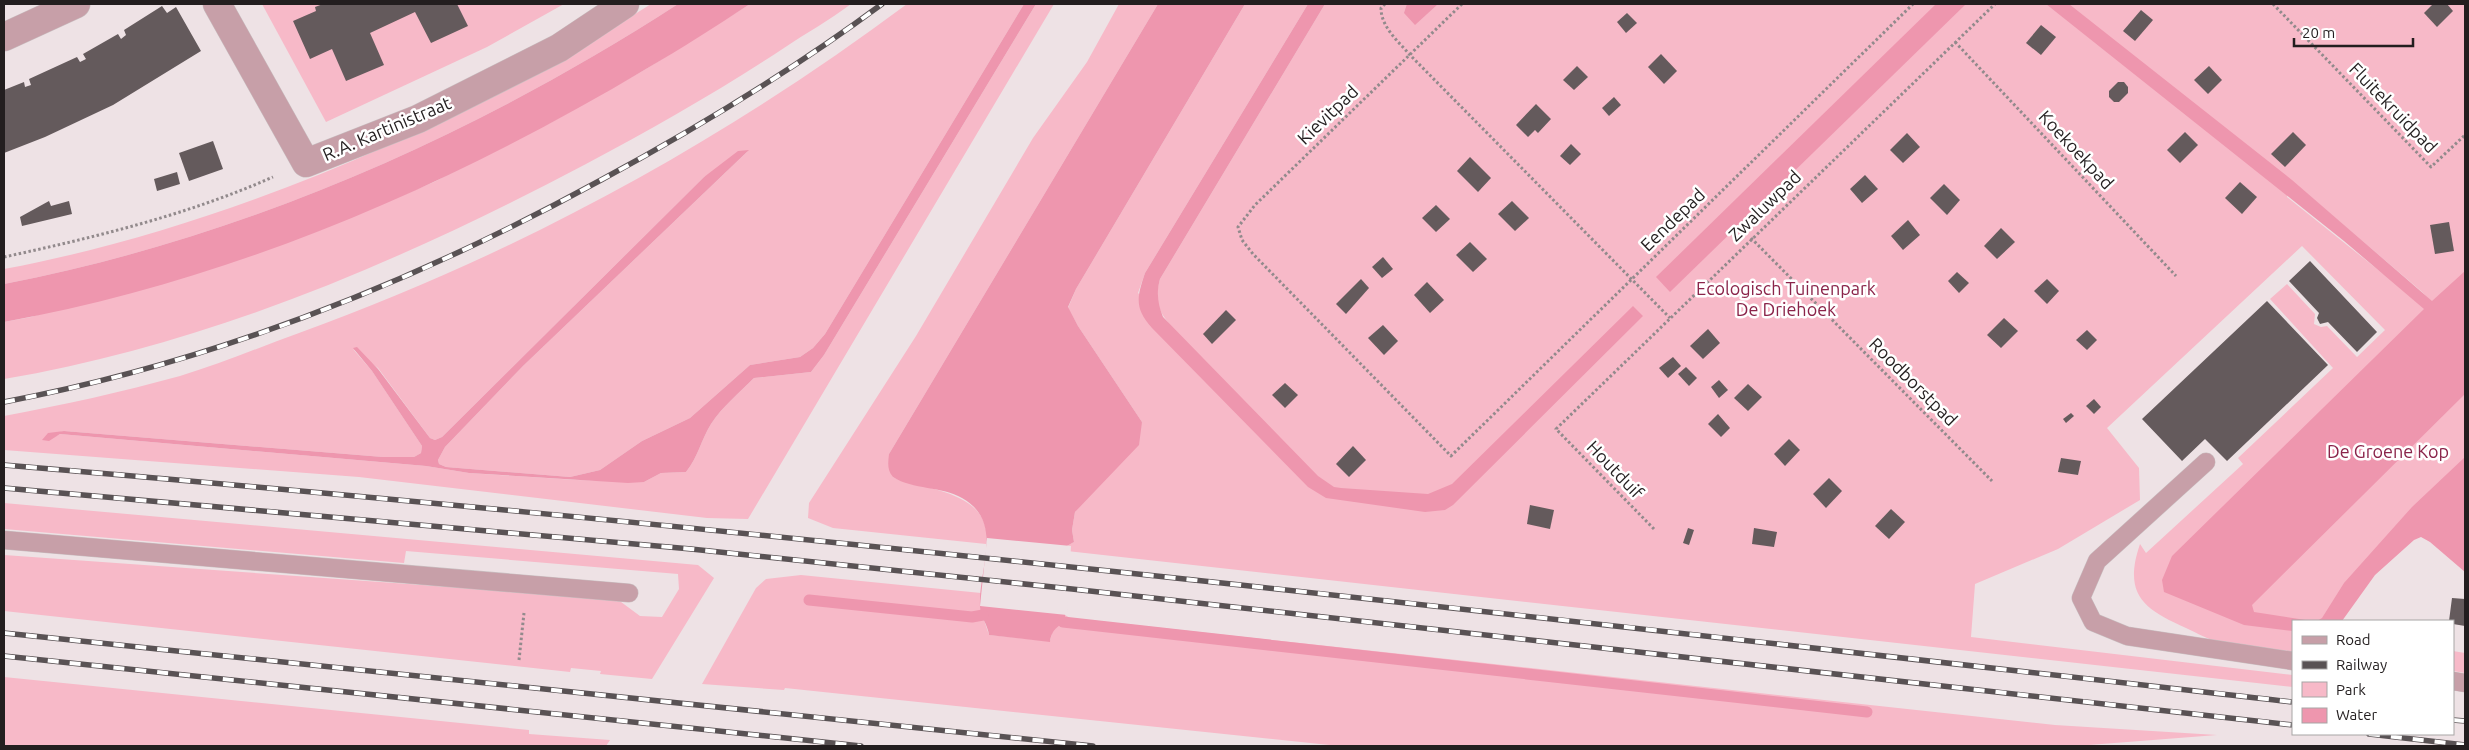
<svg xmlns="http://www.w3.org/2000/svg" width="2469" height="750" viewBox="0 0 2469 750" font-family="Ubuntu,sans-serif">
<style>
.green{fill:#f7b9c8;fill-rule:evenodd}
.water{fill:#ee96ae}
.pier{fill:#eee2e5}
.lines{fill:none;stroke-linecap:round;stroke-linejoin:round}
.stream{stroke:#ee96ae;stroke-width:11}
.building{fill:#645a5c}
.service-casing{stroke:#c9bfc1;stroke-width:19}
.minor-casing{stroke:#c9bfc1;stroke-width:29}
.path{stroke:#928a8c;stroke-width:3;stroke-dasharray:2.5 2.5;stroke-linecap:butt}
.service{stroke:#c79fa8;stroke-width:18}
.minor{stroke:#c79fa8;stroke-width:28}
.rail-casing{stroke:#595254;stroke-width:5.5}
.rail{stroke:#fff;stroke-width:4;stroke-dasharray:11;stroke-linecap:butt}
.labels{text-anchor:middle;stroke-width:5;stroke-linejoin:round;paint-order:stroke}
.street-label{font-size:18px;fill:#231e1f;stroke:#fff}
.park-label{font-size:18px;fill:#8a244a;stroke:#fff}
</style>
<rect width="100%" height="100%" fill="#eee2e5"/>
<g class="green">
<polygon points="262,4 564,4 487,47 326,122"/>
<path d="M651,4h27c-204,132 -435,234 -674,280v-15c221,-41 458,-145 647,-265z"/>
<path d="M750,4h101c-21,16 -45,29 -67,44 -64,42 -130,80 -198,116 -184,97 -376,180 -582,215v-57l27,-5 287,-86 116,-49 116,-59 96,-54z"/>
<path d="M907,4h117l-199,330 -12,14 -13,9 -50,8 -60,53 -48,23 -42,29 -30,7 -124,-10 -7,-3 -1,-4 7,-13 78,-81 225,-215 -44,26 -262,260 -7,3 -5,-2 -52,-70 -25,-19 19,22 50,75 -1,7 -7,4h-31l-319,-26 -12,3v4l8,-4 366,32 43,7 108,7 67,2 17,-9 25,-1c12,-15 15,-32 25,-48 11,-17 29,-32 43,-46l57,-6 13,-17 212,-351h18l-306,515 -41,-1 -348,-41 -355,-27v-34c59,-11 118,-24 176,-40 40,-12 80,-29 119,-43 218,-79 422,-190 608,-329z"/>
<path d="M1119,4h39l-269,450 4,23 4,2c34,11 96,15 89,65l-153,-16 -25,-10 1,-15 107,-167 117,-198 54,-76z"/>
<path d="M1245,4h63l-163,269 -7,20 31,30c-12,-12 -14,-28 -9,-44l165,-275h1140v556l-47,-38 -87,99h-38v32c-24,-3 -49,-4 -72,-10 -12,-3 -24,-10 -35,-15 -43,-19 -63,-34 -46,-84l6,9 97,-89 -5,-6 95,-90 -63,-69 17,-15 28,30 -1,10 7,3 6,-1 30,31 28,-27 -83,-84 -195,182 32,40 1,32 -82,49 -83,35 -4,53 322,38v12l-1226,-136v-5l7,-4 -2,-12 3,-18 67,-90 -64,-96 -10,-18 8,-19zM2292,181l129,110 11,11 -50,-29 -95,-76z"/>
<polygon points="4,503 698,565 714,578 652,679 600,674 601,671 571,668 570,672 4,611 4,555 617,599 640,616 662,617 679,589 678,574 406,551 404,563 4,529"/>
<polygon points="801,575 981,593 980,608 989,635 1050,641 1053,629 1065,618 1065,615 1070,618 2055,725 2217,735 2076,746 1339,746 785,688 784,690 702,684 756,588 766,579"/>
<polygon points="2453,651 2465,653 2465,673 2453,671"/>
<polygon points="4,677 529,730 529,734 610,740 606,746 4,746"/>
</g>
<g class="water">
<path d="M678,4h72c-34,22 -69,45 -104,65 -198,118 -415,212 -642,253v-38c239,-46 470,-148 674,-280z"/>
<path d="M1024,4h12l-212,351 -13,17 -57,6c-14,14 -32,29 -43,46 -10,16 -13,33 -25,48l-25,1 -17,9 -16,1 -159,-10 -43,-7 -366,-32 -11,7 -7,-1 6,-7 16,-2 319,26h31l7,-4 1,-7 -50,-75 -19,-23 4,-1 21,22 52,69 5,2 7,-3 262,-260 34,-26 11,-1 -226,216 -78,81 -7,13 1,4 7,3 124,10 30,-7 42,-29 48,-23 60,-53 50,-8 13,-9 12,-14z"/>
<path d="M1158,4h87l-169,285 -8,18 10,19 64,96 -3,23 -64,67 -3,18 2,12 -7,4 -2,72c-4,10 -13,8 -15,24l-61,-7c-1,-10 -9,-19 -9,-28 -2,-38 25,-85 -18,-109 -20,-12 -49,-8 -69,-21 -6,-7 -5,-14 -4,-23z"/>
<path d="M1308,4h17l-165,275c-4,14 -2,25 3,38l155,159 16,11 7,1 87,6 24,-10 181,-178 10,10 -190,189 -8,5 -20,2 -99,-14 -18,-11 -156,-159c-18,-20 -15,-31 -7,-55z"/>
<polygon points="1407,4 1438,4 1415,25 1404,13"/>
<polygon points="1936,4 1966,4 1670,292 1656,277"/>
<polygon points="2046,4 2069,4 2292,180 2432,301 2465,271 2465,394 2252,605 2254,612 2312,621 2293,621 2293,631 2244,625 2164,592 2162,580 2172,556 2424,309 2344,241"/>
<polygon points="2465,457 2465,572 2430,542 2421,537 2414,540 2375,575 2342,621 2317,621 2322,618 2344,583 2412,507"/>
</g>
<polygon class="pier" points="987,538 1071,546 1067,615 980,606"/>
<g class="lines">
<g class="stream">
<polyline points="809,600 972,617 983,615"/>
<polyline points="1063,622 1867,712"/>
</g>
</g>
<g class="building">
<polygon points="323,4 457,4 468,26 431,43 415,12 370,33 384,65 346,81 332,49 310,59 293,21 316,11 315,7"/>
<polygon points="2433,4 2447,4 2453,11 2437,27 2424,13"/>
<polygon points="162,6 167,13 176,7 201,51 113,105 45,137 4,153 4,90 24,82 25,87 31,85 29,79 77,57 80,62 86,59 83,54 118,34 121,39 126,35 124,30"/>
<polygon points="2141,10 2153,20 2135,41 2123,31"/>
<polygon points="1627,13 1637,23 1626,33 1617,22"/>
<polygon points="2041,25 2056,37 2041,55 2026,43"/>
<polygon points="1661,54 1677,71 1664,84 1648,67"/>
<polygon points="1577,66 1588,77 1574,90 1563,80"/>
<polygon points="2209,66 2222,80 2208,94 2194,80"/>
<polygon points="2118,82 2124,82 2128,87 2128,93 2119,102 2114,102 2109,97 2109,91"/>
<polygon points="1614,97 1621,105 1609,116 1602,108"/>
<polygon points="1536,104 1551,119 1538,133 1535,130 1528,137 1516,125"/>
<polygon points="2185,132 2198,145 2180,163 2167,150"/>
<polygon points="2293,132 2306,145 2285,167 2271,154"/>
<polygon points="1907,133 1920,147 1903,163 1890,150"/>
<polygon points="213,141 223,169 189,181 179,153"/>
<polygon points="1571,144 1581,154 1570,165 1560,156"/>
<polygon points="1470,157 1491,178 1478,192 1457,171"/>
<polygon points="177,172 180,184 157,191 154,179"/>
<polygon points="1865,175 1878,189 1862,203 1850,189"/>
<polygon points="2240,182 2257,197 2242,214 2225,198"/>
<polygon points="1944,184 1960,200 1947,215 1930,198"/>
<polygon points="49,201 51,206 69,201 72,214 22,226 20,217"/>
<polygon points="1512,201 1529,218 1515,231 1498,214"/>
<polygon points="1436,205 1450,219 1436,232 1422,218"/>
<polygon points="1908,220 1920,235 1903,250 1891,236"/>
<polygon points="2449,222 2454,251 2435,254 2430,225"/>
<polygon points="2001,228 2015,242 1997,259 1984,246"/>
<polygon points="1470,242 1487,259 1473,272 1456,255"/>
<polygon points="1383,257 1393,269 1382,278 1372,267"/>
<polygon points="2310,261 2377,332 2357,352 2328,322 2320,324 2317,318 2319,313 2289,281"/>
<polygon points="1957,272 1969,283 1959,293 1948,281"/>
<polygon points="1361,279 1369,288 1346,314 1336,304"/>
<polygon points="2047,279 2059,291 2047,304 2034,291"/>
<polygon points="1427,282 1444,300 1430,313 1414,295"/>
<polygon points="2267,301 2328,365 2227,461 2205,439 2182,461 2142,419"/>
<polygon points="1226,310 1236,320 1212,344 1203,334"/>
<polygon points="2004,318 2018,331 2001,348 1987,335"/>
<polygon points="1383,325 1398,341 1384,355 1368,338"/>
<polygon points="1708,329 1720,343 1703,359 1690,346"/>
<polygon points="2087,330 2097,340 2087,350 2076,340"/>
<polygon points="1673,357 1681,366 1668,378 1659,368"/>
<polygon points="1686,367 1697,378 1689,386 1678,374"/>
<polygon points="1719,380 1728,390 1719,398 1711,387"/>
<polygon points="1285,383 1298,395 1285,408 1272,395"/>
<polygon points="1748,384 1762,397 1748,411 1734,398"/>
<polygon points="2094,399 2101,407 2094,414 2086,406"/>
<polygon points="2071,413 2074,416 2066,423 2063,419"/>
<polygon points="1718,414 1730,428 1721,437 1708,424"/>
<polygon points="1789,439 1800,450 1785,466 1774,454"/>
<polygon points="1353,446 1366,460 1349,477 1336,464"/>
<polygon points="2061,458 2081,461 2078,475 2058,472"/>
<polygon points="1829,478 1842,491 1826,508 1813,494"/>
<polygon points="1530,505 1554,510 1550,529 1527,524"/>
<polygon points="1891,509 1905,522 1889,539 1875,526"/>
<polygon points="1688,528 1694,530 1689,545 1683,543"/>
<polygon points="1754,528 1777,532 1774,547 1752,544"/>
<polygon points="2452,598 2465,599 2465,626 2453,624 2453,621 2449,621"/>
</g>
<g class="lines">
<g class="service-casing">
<g id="service">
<polyline points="2206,462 2097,561 2081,598 2093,622 2127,636 2293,661"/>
<polyline points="4,540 629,593"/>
<polyline points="2453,681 2465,683"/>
</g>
</g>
<g class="minor-casing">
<g id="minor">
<polyline points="217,4 306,163 418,119 559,48 625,4"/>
<polyline points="4,37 76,4"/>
</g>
</g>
<g class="path">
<path d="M1385,4l-4,4c0,19 17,33 29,47l260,263"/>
<polyline points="1462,4 1255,205 1238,227 1242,240 1253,254 1451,456 1913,4"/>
<polyline points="2273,4 2431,167 2465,135"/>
<polyline points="1955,42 2176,276"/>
<polyline points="1751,238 1992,481"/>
<path d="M4,257c92,-20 183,-42 269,-80"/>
<polyline points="1654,529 1556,429 1995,4"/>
<polyline points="519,660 524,613"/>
</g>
<use href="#service" class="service"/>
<use href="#minor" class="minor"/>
<g class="rail-casing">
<g id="rail">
<path d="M4,402c211,-40 409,-119 597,-222 98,-53 192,-110 281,-176"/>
<path d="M4,465c764,64 1527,151 2289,237"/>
<polyline points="4,488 691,549 1072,589 2293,725"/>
<polyline points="4,633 1093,746"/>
<polyline points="4,656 861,746"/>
<polyline points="2453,720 2465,721"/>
<polyline points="2369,734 2465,745"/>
</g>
</g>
<use href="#rail" class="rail"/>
</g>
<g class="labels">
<g class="street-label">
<text transform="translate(2393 108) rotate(46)" y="6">Fluitekruidpad</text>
<text transform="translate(1328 115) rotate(-44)" y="6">Kievitpad</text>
<text transform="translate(387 129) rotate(-23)" y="6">R.A. Kartinistraat</text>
<text transform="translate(2076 150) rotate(47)" y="6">Koekoekpad</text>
<text transform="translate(1765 206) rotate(-44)" y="6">Zwaluwpad</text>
<text transform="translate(1673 220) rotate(-44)" y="6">Eendepad</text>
<text transform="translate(1913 382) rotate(45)" y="6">Roodborstpad</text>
<text transform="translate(1615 470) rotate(46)" y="6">Houtduif</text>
</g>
<g class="park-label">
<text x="1786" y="295">Ecologisch Tuinenpark<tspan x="1786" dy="21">De Driehoek</tspan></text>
<text x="2388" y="458">De Groene Kop</text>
</g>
</g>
<rect width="2469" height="750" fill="none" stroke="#231e1f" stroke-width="10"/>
<rect x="2292" y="620" width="162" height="115" fill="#ffffff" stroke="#a7a5a5"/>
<rect x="2302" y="636" width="25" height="8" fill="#c79fa8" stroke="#a7a5a5"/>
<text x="2336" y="645" font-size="15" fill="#231e1f">Road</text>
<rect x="2302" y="661" width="25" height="8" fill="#595254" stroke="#a7a5a5"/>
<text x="2336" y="670" font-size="15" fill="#231e1f">Railway</text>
<rect x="2302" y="682" width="25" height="15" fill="#f7b9c8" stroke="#a7a5a5"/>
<text x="2336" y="695" font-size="15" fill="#231e1f">Park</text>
<rect x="2302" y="708" width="25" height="15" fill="#ee96ae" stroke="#a7a5a5"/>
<text x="2336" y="720" font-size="15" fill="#231e1f">Water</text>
<path d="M2294 38v8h119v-8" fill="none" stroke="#231e1f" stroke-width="2.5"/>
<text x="2302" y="38" font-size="15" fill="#231e1f" stroke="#ffffff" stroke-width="4" paint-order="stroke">20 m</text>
</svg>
